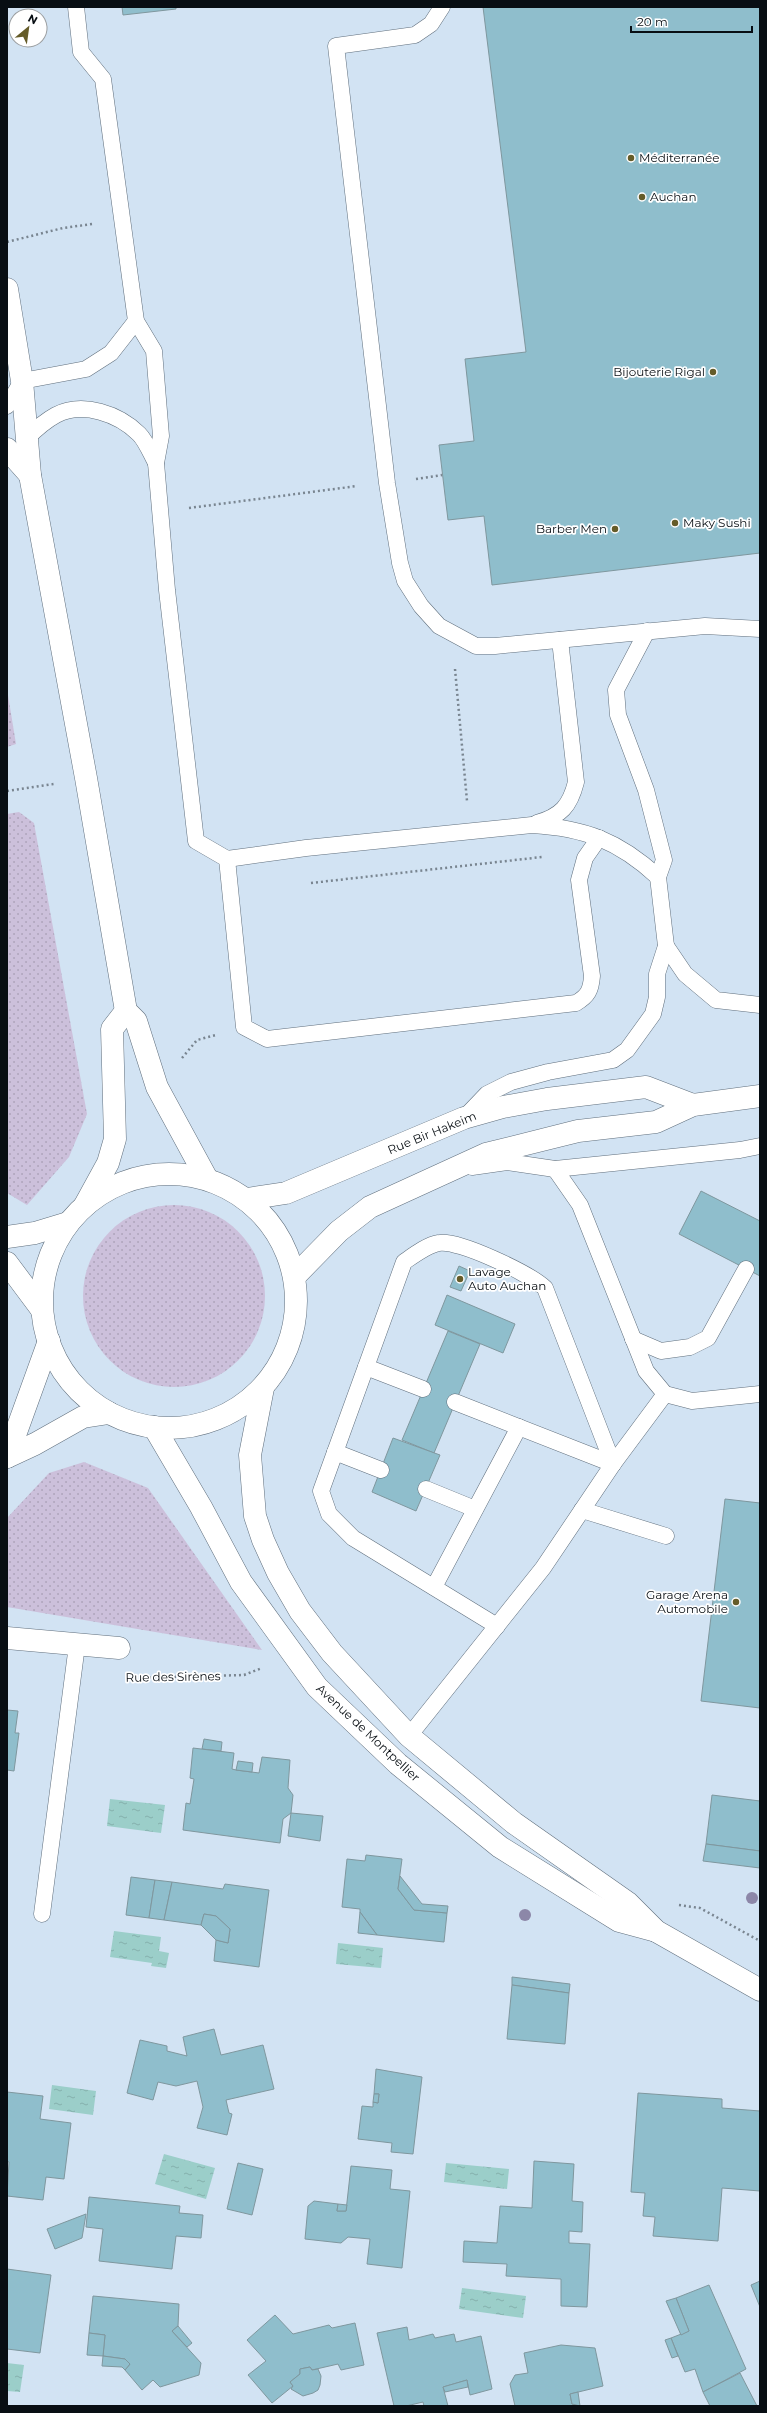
<svg xmlns="http://www.w3.org/2000/svg" width="767" height="2413" viewBox="0 0 767 2413" font-family="Montserrat,sans-serif">
<style>
.grass{fill:url(#grass-dots)}
.water{fill:url(#water-ripples)}
.building{fill:#8fbecc;stroke:#7f979e}
.lines{fill:none;stroke-linecap:round;stroke-linejoin:round}
.service-casing{stroke:#606f7d;stroke-width:17}
.minor-casing{stroke:#606f7d;stroke-width:23}
.tertiary-casing{stroke:#606f7d;stroke-width:23}
.secondary-casing{stroke:#606f7d;stroke-width:23}
.path{stroke:#798590;stroke-width:2.5;stroke-dasharray:2 3;stroke-linecap:butt}
.service{stroke:#fff;stroke-width:16}
.minor{stroke:#fff;stroke-width:22}
.tertiary{stroke:#fff;stroke-width:22}
.secondary{stroke:#fff;stroke-width:22}
.tree{fill:#8c87a8}
.poi-dot{fill:#655c29;stroke:#fff;stroke-width:1.5}
.labels{text-anchor:middle;stroke-width:3.5;stroke-linejoin:round;paint-order:stroke}
.poi-label{font-size:12px;fill:#080e13;stroke:#fff;text-anchor:start}
.street-label{font-size:12px;fill:#080e13;stroke:#fff}
</style>
<defs>
<pattern id="grass-dots" width="8" height="8" patternUnits="userSpaceOnUse"><rect width="8" height="8" fill="#ccc0db"/><path d="M2 2h.1M6 6h.1" fill="none" stroke="#aea4bb" stroke-width="1.8" stroke-linecap="round"/></pattern>
<pattern id="water-ripples" width="26" height="14" patternUnits="userSpaceOnUse"><rect width="26" height="14" fill="#9bcec9"/><path d="M2 4q2-2 4 0t4 0M15 11q2-2 4 0t4 0" fill="none" stroke="#84b0ac"/></pattern>
</defs>
<rect width="100%" height="100%" fill="#d2e3f3"/>
<g class="grass">
<polygon points="7,689 16,744 7,747"/>
<polygon points="19,812 34,823 87,1114 69,1157 27,1205 7,1193 7,814"/>
<circle cx="174" cy="1296" r="91"/>
<polygon points="84,1462 148,1488 262,1650 7,1607 7,1518 49,1473"/>
</g>
<g class="water">
<polygon points="110,1799 165,1805 161,1833 107,1826"/>
<polygon points="114,1931 161,1937 159,1951 169,1953 166,1968 151,1966 152,1963 110,1957"/>
<polygon points="338,1943 383,1948 381,1968 336,1964"/>
<polygon points="52,2085 96,2091 93,2115 49,2109"/>
<polygon points="164,2154 215,2168 206,2199 155,2184"/>
<polygon points="446,2163 509,2169 507,2189 444,2182"/>
<polygon points="462,2288 526,2296 523,2318 459,2309"/>
<polygon points="7,2363 24,2365 20,2392 7,2391"/>
</g>
<g class="building">
<polygon points="122,7 176,7 176,9 123,15"/>
<polygon points="483,7 760,7 760,553 492,585 484,516 448,520 439,445 474,441 465,359 526,352"/>
<polygon points="701,1191 760,1221 760,1276 679,1234"/>
<polygon points="459,1266 470,1271 461,1291 450,1287"/>
<polygon points="447,1295 515,1324 503,1353 435,1325"/>
<polygon points="448,1331 480,1344 434,1453 402,1440"/>
<polygon points="393,1438 440,1455 416,1511 372,1492"/>
<polygon points="725,1499 760,1503 760,1708 701,1701"/>
<polygon points="7,1710 18,1711 15,1733 19,1733 14,1771 7,1770"/>
<polygon points="204,1739 222,1742 221,1751 202,1749"/>
<polygon points="193,1748 234,1753 232,1769 236,1770 259,1773 262,1757 290,1760 288,1788 293,1795 291,1813 283,1819 280,1843 183,1830 186,1803 190,1804 194,1779 190,1778"/>
<polygon points="238,1761 253,1763 252,1772 236,1770"/>
<polygon points="712,1795 760,1801 760,1851 706,1844"/>
<polygon points="291,1813 323,1816 320,1841 288,1836"/>
<polygon points="706,1844 760,1851 760,1868 703,1861"/>
<polygon points="366,1855 402,1859 398,1889 414,1910 447,1913 444,1942 377,1935 360,1912 360,1909 342,1907 347,1859 365,1861"/>
<polygon points="400,1876 422,1904 448,1906 447,1913 414,1910 398,1889"/>
<polygon points="131,1877 155,1880 149,1918 126,1915"/>
<polygon points="155,1880 172,1882 164,1920 149,1918"/>
<polygon points="172,1882 223,1889 225,1884 269,1890 259,1967 214,1961 216,1940 228,1943 230,1929 216,1916 204,1914 201,1925 164,1920"/>
<polygon points="360,1912 377,1935 358,1933"/>
<polygon points="204,1914 216,1916 230,1929 228,1943 216,1940 201,1925"/>
<polygon points="512,1977 570,1984 569,1993 512,1985"/>
<polygon points="512,1985 569,1993 565,2044 507,2039"/>
<polygon points="214,2029 221,2055 263,2045 274,2089 226,2100 229,2113 232,2114 227,2135 197,2128 203,2107 197,2081 176,2086 158,2082 153,2100 127,2093 140,2040 167,2046 167,2051 187,2056 183,2037"/>
<polygon points="376,2069 422,2077 413,2154 391,2152 392,2143 358,2139 362,2106 373,2107 373,2102 378,2103 379,2094 374,2094"/>
<polygon points="7,2092 43,2096 40,2119 71,2123 64,2179 46,2177 43,2200 7,2196 9,2162 7,2161"/>
<polygon points="638,2093 722,2099 722,2108 760,2111 760,2191 722,2188 718,2241 653,2236 655,2217 643,2216 645,2193 631,2192"/>
<polygon points="374,2094 379,2094 378,2103 373,2102"/>
<polygon points="534,2161 574,2164 572,2201 583,2202 582,2232 569,2231 569,2243 590,2244 587,2307 561,2306 561,2279 506,2276 507,2264 463,2262 464,2241 497,2243 500,2206 532,2208"/>
<polygon points="238,2163 263,2169 252,2215 227,2209"/>
<polygon points="351,2166 392,2170 390,2189 410,2191 402,2268 367,2264 370,2239 348,2237 341,2243 305,2239 308,2206 314,2201 338,2204 337,2211 346,2211"/>
<polygon points="89,2197 180,2206 179,2213 203,2215 201,2238 176,2236 172,2269 99,2261 103,2229 86,2227"/>
<polygon points="338,2204 347,2205 346,2211 337,2211"/>
<polygon points="86,2214 82,2238 55,2249 47,2229"/>
<polygon points="7,2269 51,2275 40,2353 7,2349"/>
<polygon points="760,2281 760,2307 751,2285"/>
<polygon points="709,2285 746,2369 703,2392 695,2369 685,2372 671,2338 689,2331 676,2298"/>
<polygon points="93,2296 179,2304 178,2326 172,2331 201,2363 199,2375 160,2387 153,2380 142,2390 125,2370 130,2364 125,2359 103,2356 105,2335 89,2333"/>
<polygon points="676,2298 689,2331 681,2335 666,2301"/>
<polygon points="275,2315 293,2334 329,2325 332,2328 355,2323 364,2365 341,2370 338,2364 312,2370 310,2367 300,2369 300,2374 290,2382 293,2386 272,2403 248,2375 266,2361 247,2340"/>
<polygon points="178,2326 192,2343 187,2347 172,2331"/>
<polygon points="407,2327 409,2340 433,2334 435,2338 454,2334 456,2342 481,2336 492,2389 470,2395 467,2380 443,2387 448,2406 424,2406 423,2402 406,2406 394,2406 377,2333"/>
<polygon points="89,2333 105,2335 103,2356 87,2355"/>
<polygon points="671,2338 678,2356 672,2358 665,2340"/>
<polygon points="561,2345 595,2348 603,2386 570,2394 572,2404 580,2406 515,2406 510,2384 515,2375 528,2373 524,2353"/>
<polygon points="103,2356 125,2359 130,2364 125,2370 122,2367 102,2366"/>
<polygon points="310,2367 312,2370 318,2369 321,2376 320,2385 318,2390 313,2393 303,2396 291,2389 293,2386 290,2382 300,2374 300,2369"/>
<polygon points="740,2373 757,2406 710,2406 703,2392"/>
<polygon points="467,2380 468,2387 445,2392 443,2387"/>
<polygon points="578,2392 580,2406 572,2404 570,2394"/>
</g>
<g class="lines">
<g class="service-casing">
<g id="service">
<path d="M76,7l5,45 22,27 33,242 18,30 7,85 -5,27 11,127 29,251 31,18 17,168 23,12 309,-36c12,-7 15,-13 16,-27l-13,-96 6,-22 14,-20"/>
<polyline points="442,7 431,24 415,35 336,46 387,483 400,563 405,581 421,606 439,626 476,646 495,646 705,626 760,629"/>
<polyline points="7,406 22,381 86,369 111,353 136,321"/>
<path d="M27,438c9,-9 18,-17 29,-23 27,-14 63,-1 83,19 7,7 12,20 17,29"/>
<path d="M537,823c24,-7 33,-17 39,-41l-16,-142"/>
<path d="M227,859l79,-11 226,-23c53,3 87,16 126,52"/>
<polyline points="666,946 685,974 716,1000 760,1005"/>
<polyline points="465,1117 487,1094 511,1082 548,1072 613,1060 627,1050 653,1014 657,997 657,974 666,946 658,877 664,860 646,790 618,715 616,690 647,631"/>
<polyline points="472,1167 507,1162 555,1169 740,1150 760,1146"/>
<polyline points="555,1169 580,1205 646,1371 665,1394 692,1401 760,1394"/>
<polyline points="633,1339 661,1351 690,1347 708,1338 746,1269"/>
<polyline points="366,1367 423,1389"/>
<polyline points="455,1402 613,1464"/>
<polyline points="335,1452 381,1470"/>
<polyline points="426,1489 475,1509"/>
<polyline points="582,1510 666,1536"/>
<polyline points="434,1587 519,1427"/>
<path d="M497,1626l-144,-88 -24,-24 -8,-23 83,-229c10,-7 23,-17 35,-19 19,-4 91,31 106,45l68,176"/>
<polyline points="409,1736 543,1568 613,1464 665,1394"/>
<polyline points="42,1914 77,1645"/>
</g>
</g>
<g class="minor-casing">
<g id="minor">
<polyline points="7,1457 49,1341"/>
<polyline points="7,1457 35,1444 83,1417 109,1413"/>
<polyline points="7,1638 119,1648"/>
</g>
</g>
<g class="tertiary-casing">
<g id="tertiary">
<polyline points="7,289 22,381 30,475 86,778 126,1011 136,1021 157,1087 207,1179"/>
<polyline points="7,449 30,475"/>
<polyline points="85,1205 108,1163 115,1139 112,1029 126,1011"/>
<polyline points="7,1237 35,1233 68,1223"/>
<polyline points="7,1263 42,1310"/>
</g>
</g>
<g class="secondary-casing">
<g id="secondary">
<circle cx="169" cy="1301" r="127"/>
<polyline points="247,1199 286,1193 464,1118 503,1107 547,1099 646,1087 693,1105"/>
<polyline points="295,1276 339,1231 370,1207 486,1154 578,1131 656,1122 693,1105 760,1096"/>
<polyline points="263,1388 250,1455 255,1516 263,1540 278,1573 300,1611 332,1653 409,1736 514,1823 628,1903 656,1931 760,1990"/>
<polyline points="154,1427 201,1507 241,1582 317,1687 398,1764 500,1847 619,1921 656,1931"/>
</g>
</g>
<g class="path">
<polyline points="7,242 63,228 92,224"/>
<polyline points="416,479 442,475"/>
<polyline points="189,508 357,486"/>
<polyline points="455,669 467,801"/>
<polyline points="7,791 54,784"/>
<polyline points="311,883 542,857"/>
<polyline points="182,1058 197,1040 216,1035"/>
<polyline points="134,1678 244,1675 262,1668"/>
<polyline points="679,1905 700,1908 760,1941"/>
</g>
<use href="#service" class="service"/>
<use href="#minor" class="minor"/>
<use href="#tertiary" class="tertiary"/>
<use href="#secondary" class="secondary"/>
</g>
<g class="tree">
<circle cx="752" cy="1898" r="6"/>
<circle cx="525" cy="1915" r="6"/>
</g>
<g class="poi-dot">
<circle cx="631" cy="158" r="4"/>
<circle cx="642" cy="197" r="4"/>
<circle cx="713" cy="372" r="4"/>
<circle cx="675" cy="523" r="4"/>
<circle cx="615" cy="529" r="4"/>
<circle cx="460" cy="1279" r="4"/>
<circle cx="736" cy="1602" r="4"/>
</g>
<g class="labels">
<g class="poi-label">
<text x="639" y="162">Méditerranée</text>
<text x="650" y="201">Auchan</text>
<text x="705" y="376" text-anchor="end">Bijouterie Rigal</text>
<text x="683" y="527">Maky Sushi</text>
<text x="607" y="533" text-anchor="end">Barber Men</text>
<text x="468" y="1276">Lavage<tspan x="468" dy="14">Auto Auchan</tspan></text>
<text x="728" y="1599" text-anchor="end">Garage Arena<tspan x="728" dy="14">Automobile</tspan></text>
</g>
<g class="street-label">
<text transform="translate(432 1133) rotate(-22)" y="4">Rue Bir Hakeim</text>
<text transform="translate(173 1677) rotate(-1)" y="4">Rue des Sirènes</text>
<text transform="translate(368 1733) rotate(43)" y="4">Avenue de Montpellier</text>
</g>
</g>
<rect width="767" height="2413" fill="none" stroke="#080e13" stroke-width="16"/>
<g transform="translate(28 28) rotate(29)"><circle r="19" fill="#ffffff" stroke="#9c9fa1"/>
<path d="M0-3L7 15L0 10L-7 15Z" fill="#655c29"/>
<text y="-6" font-size="11" font-weight="bold" text-anchor="middle" fill="#080e13">N</text>
</g>
<path d="M631 26v6h121v-6" fill="none" stroke="#080e13" stroke-width="2"/>
<text x="637" y="26" font-size="12" fill="#080e13" stroke="#ffffff" stroke-width="3" paint-order="stroke">20 m</text>
</svg>
